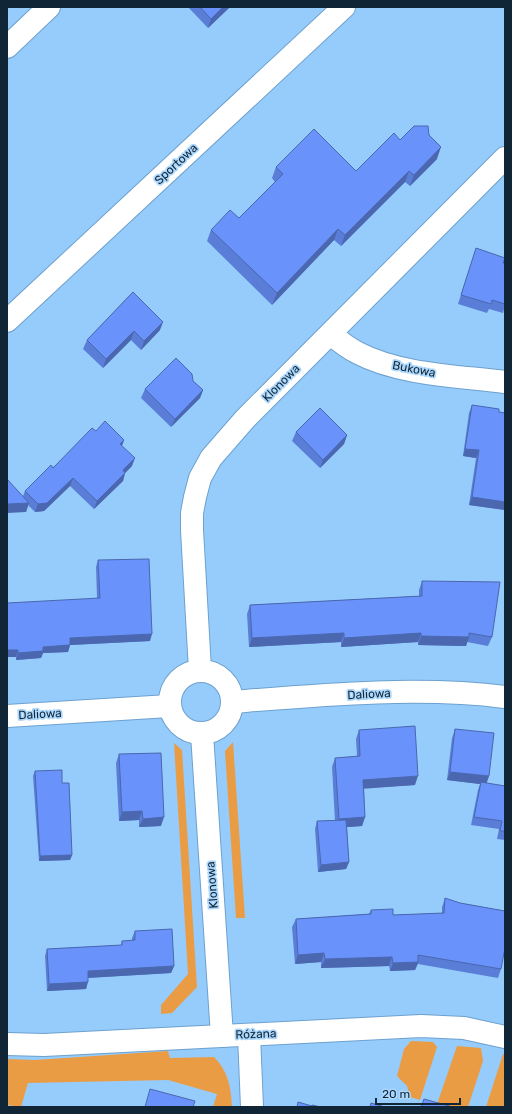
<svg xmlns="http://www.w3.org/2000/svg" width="512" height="1114" viewBox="0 0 512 1114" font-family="Rubik,sans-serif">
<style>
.green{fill:#ea9c45}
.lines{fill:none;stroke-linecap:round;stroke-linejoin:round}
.minor-casing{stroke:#6da1ce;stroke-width:24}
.minor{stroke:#fff;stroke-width:22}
.wall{fill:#5a7ed7}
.shaded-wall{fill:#4a67af}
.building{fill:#6993fa;stroke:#4a67af}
.labels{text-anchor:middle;stroke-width:3.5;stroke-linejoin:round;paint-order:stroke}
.street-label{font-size:12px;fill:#102637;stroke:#add8fe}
</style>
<rect width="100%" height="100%" fill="#96ccfb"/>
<g class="green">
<polygon points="233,742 245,918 236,918 225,751"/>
<polygon points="174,743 182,750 197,987 172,1013 161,1014 161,1005 188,974"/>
<polygon points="411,1041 433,1042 437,1047 420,1100 410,1097 407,1086 397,1076 404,1049"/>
<polygon points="457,1046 481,1048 483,1061 468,1107 436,1107"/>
<path d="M168,1051l2,7 44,-1c14,14 17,30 18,50h-19l4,-13 -49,-14 -140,3 -7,24 -14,-2v-46l28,1z"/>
<polygon points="503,1054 505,1055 505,1107 486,1107"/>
</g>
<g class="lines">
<g class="minor-casing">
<g id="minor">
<polyline points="7,47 49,7"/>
<polyline points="7,321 344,7"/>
<path d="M331,334c8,7 17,14 27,19 42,22 101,23 147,29"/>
<polyline points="200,670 192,530 192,513 195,497 200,478 211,458 245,419 505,158"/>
<circle cx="201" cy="702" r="31"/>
<path d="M232,702c88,-7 186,-16 273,-5"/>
<polyline points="7,716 169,706"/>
<polyline points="202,734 222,1036"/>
<polyline points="249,1035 252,1107"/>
<polyline points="7,1044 44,1045 421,1026 464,1028 505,1037"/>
</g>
</g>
<use href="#minor" class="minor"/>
</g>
<g class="wall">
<polygon points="188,7 230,7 208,28"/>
<polygon points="429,135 437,159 410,186 405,182 341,246 334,240 272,305 207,241 211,230 239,218 275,182 272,178 276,167 356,171 400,140"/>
<polygon points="476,248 505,263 505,309 504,309 503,313 489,309 487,313 458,304"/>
<polygon points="133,292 160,330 141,350 131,340 103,368 83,349 87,340"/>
<polygon points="193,381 203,390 200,398 171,427 141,398 145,389"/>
<polygon points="472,405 499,412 505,413 505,510 469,505 476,458 463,456 469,413"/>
<polygon points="96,431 124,440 122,446 132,466 125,473 123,481 94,509 70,486 44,511 35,512 28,505 26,512 23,496 25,491"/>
<polygon points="296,432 347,435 344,444 320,468 292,441"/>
<polygon points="98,560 150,641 70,645 68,652 43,653 41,658 16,660 16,657 7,657 97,598 96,567"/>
<polygon points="422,581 492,637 488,646 467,642 466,646 418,645 418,642 341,647 341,642 249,647 247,614 250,605 419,596 419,590"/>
<polygon points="455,729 489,776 486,783 505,786 505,840 497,839 499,829 471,825 478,790 480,784 447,780 452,738"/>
<polygon points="359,730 415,785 364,788 365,817 362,826 347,827 349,862 346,869 318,872 315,829 317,821 335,821 332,767 335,758 357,756 356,739"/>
<polygon points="119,754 161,826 139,827 139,820 119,821 116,763"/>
<polygon points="35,771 62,783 72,855 70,860 39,861 33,776"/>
<polygon points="445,898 460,903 505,911 505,951 504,951 501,969 498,978 418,964 415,970 390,971 389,966 321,968 321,962 295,964 292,927 296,919 369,914 371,910 393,915 442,913 442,907"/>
<polygon points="135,931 174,966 171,973 88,978 86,989 47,991 45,956 47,949 121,945 122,941 132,940 132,938"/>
</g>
<g class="shaded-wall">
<polygon points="223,7 230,7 208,28 211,19"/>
<polygon points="441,147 437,159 410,186 414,175"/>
<polygon points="409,171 405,182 341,246 345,235"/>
<polygon points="338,229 334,240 272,305 277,293"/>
<polygon points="163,322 160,330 141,350 144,341"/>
<polygon points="134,331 131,340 103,368 106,359"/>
<polygon points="203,390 200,398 171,427 175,419"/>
<polygon points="347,435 344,444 320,468 323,460"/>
<polygon points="124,440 121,448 120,444"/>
<polygon points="465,449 479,450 476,458 463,456"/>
<polygon points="135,458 132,466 120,478 123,470"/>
<polygon points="125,473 123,481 94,509 97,501"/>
<polygon points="73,478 70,486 44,511 35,512 38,504"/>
<polygon points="472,497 505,502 505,510 469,505"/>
<polygon points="29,503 26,512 7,513 7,504"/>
<polygon points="344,633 341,642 249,647 252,638"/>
<polygon points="421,633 418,642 341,647 344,638"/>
<polygon points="152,634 150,641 70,645 68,652 43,653 41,658 16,660 18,653 43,647 70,638"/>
<polygon points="421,636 469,637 466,646 418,645"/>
<polygon points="7,650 18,650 16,657 7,657"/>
<polygon points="450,772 489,776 486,785 481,782 480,784 447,780"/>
<polygon points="418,776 415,785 360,789 363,780"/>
<polygon points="142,811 139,820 119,821 122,812"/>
<polygon points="164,817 161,826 139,827 143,819"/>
<polygon points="365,817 362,826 335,828 339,819"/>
<polygon points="72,855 70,860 39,861 40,856"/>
<polygon points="349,862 346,869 318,872 321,865"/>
<polygon points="324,953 321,962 295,964 298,955"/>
<polygon points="392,957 389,966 321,968 325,959"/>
<polygon points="418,962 415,970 390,971 393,963"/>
<polygon points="174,966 171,973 85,978 88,971"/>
<polygon points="88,982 86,989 47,991 49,984"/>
</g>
<g class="building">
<polygon points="200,7 223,7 211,19"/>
<polygon points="414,126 428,126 429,135 441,147 414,175 409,171 345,235 338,229 277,293 211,230 230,210 239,218 283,174 276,167 314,129 356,171 394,133 400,140"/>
<polygon points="476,248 505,258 503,263 505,263 505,304 492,300 491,304 461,295"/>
<polygon points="133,292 163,322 144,341 134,331 106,359 87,340"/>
<polygon points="176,358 192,374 193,381 203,390 175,419 145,389"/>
<polygon points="472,405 499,409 499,412 505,413 505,502 472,497 479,450 465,449"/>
<polygon points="320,408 347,435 323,460 296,432"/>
<polygon points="105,421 124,440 120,444 135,458 123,470 125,473 97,501 73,478 47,503 38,504 25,491 51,465 53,468 92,428 96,431"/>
<polygon points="7,479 29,503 7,504"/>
<polygon points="149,559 152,634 70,638 70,645 43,647 43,651 18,653 18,650 7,650 7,603 100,598 98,560"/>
<polygon points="422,581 500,582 492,637 469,633 469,637 421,636 421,633 344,638 344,633 252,638 250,605 422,596"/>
<polygon points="415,726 418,776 363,780 365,817 339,819 335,758 360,756 359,730"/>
<polygon points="455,729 494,733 489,776 450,772"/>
<polygon points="161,753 164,817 143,819 142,811 122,812 119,754"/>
<polygon points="62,770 62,783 69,783 72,855 40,856 35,771"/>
<polygon points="481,782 505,786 505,831 500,831 502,821 474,817"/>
<polygon points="346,820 349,862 321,865 317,821"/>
<polygon points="445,898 460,903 505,911 505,948 501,969 418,955 418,962 393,963 392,957 325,959 324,953 298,955 296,919 371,914 371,910 393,909 393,915 444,913"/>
<polygon points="172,929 174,966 88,971 88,982 49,984 47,949 122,945 122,941 135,940 135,931"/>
<polygon points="150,1089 195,1101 193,1107 145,1107"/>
<polygon points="424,1099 453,1107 421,1107"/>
<polygon points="298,1102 312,1106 312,1105 321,1107 297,1107"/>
<polygon points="371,1103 385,1107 370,1107"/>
</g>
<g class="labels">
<g class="street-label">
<text transform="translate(176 164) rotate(-43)" y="4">Sportowa</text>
<text transform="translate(414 369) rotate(11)" y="4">Bukowa</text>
<text transform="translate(281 383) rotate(-45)" y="4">Klonowa</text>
<text transform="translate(369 694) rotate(-3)" y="4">Daliowa</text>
<text transform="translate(40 714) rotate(-3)" y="4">Daliowa</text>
<text transform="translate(212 885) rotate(-94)" y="4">Klonowa</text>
<text transform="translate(256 1034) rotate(-2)" y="4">Różana</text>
</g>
</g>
<rect width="512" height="1114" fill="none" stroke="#102637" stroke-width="16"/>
<path d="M376 1098v6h84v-6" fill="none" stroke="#102637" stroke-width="2"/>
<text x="382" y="1098" font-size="12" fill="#102637" stroke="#add8fe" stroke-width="3" paint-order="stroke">20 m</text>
</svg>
